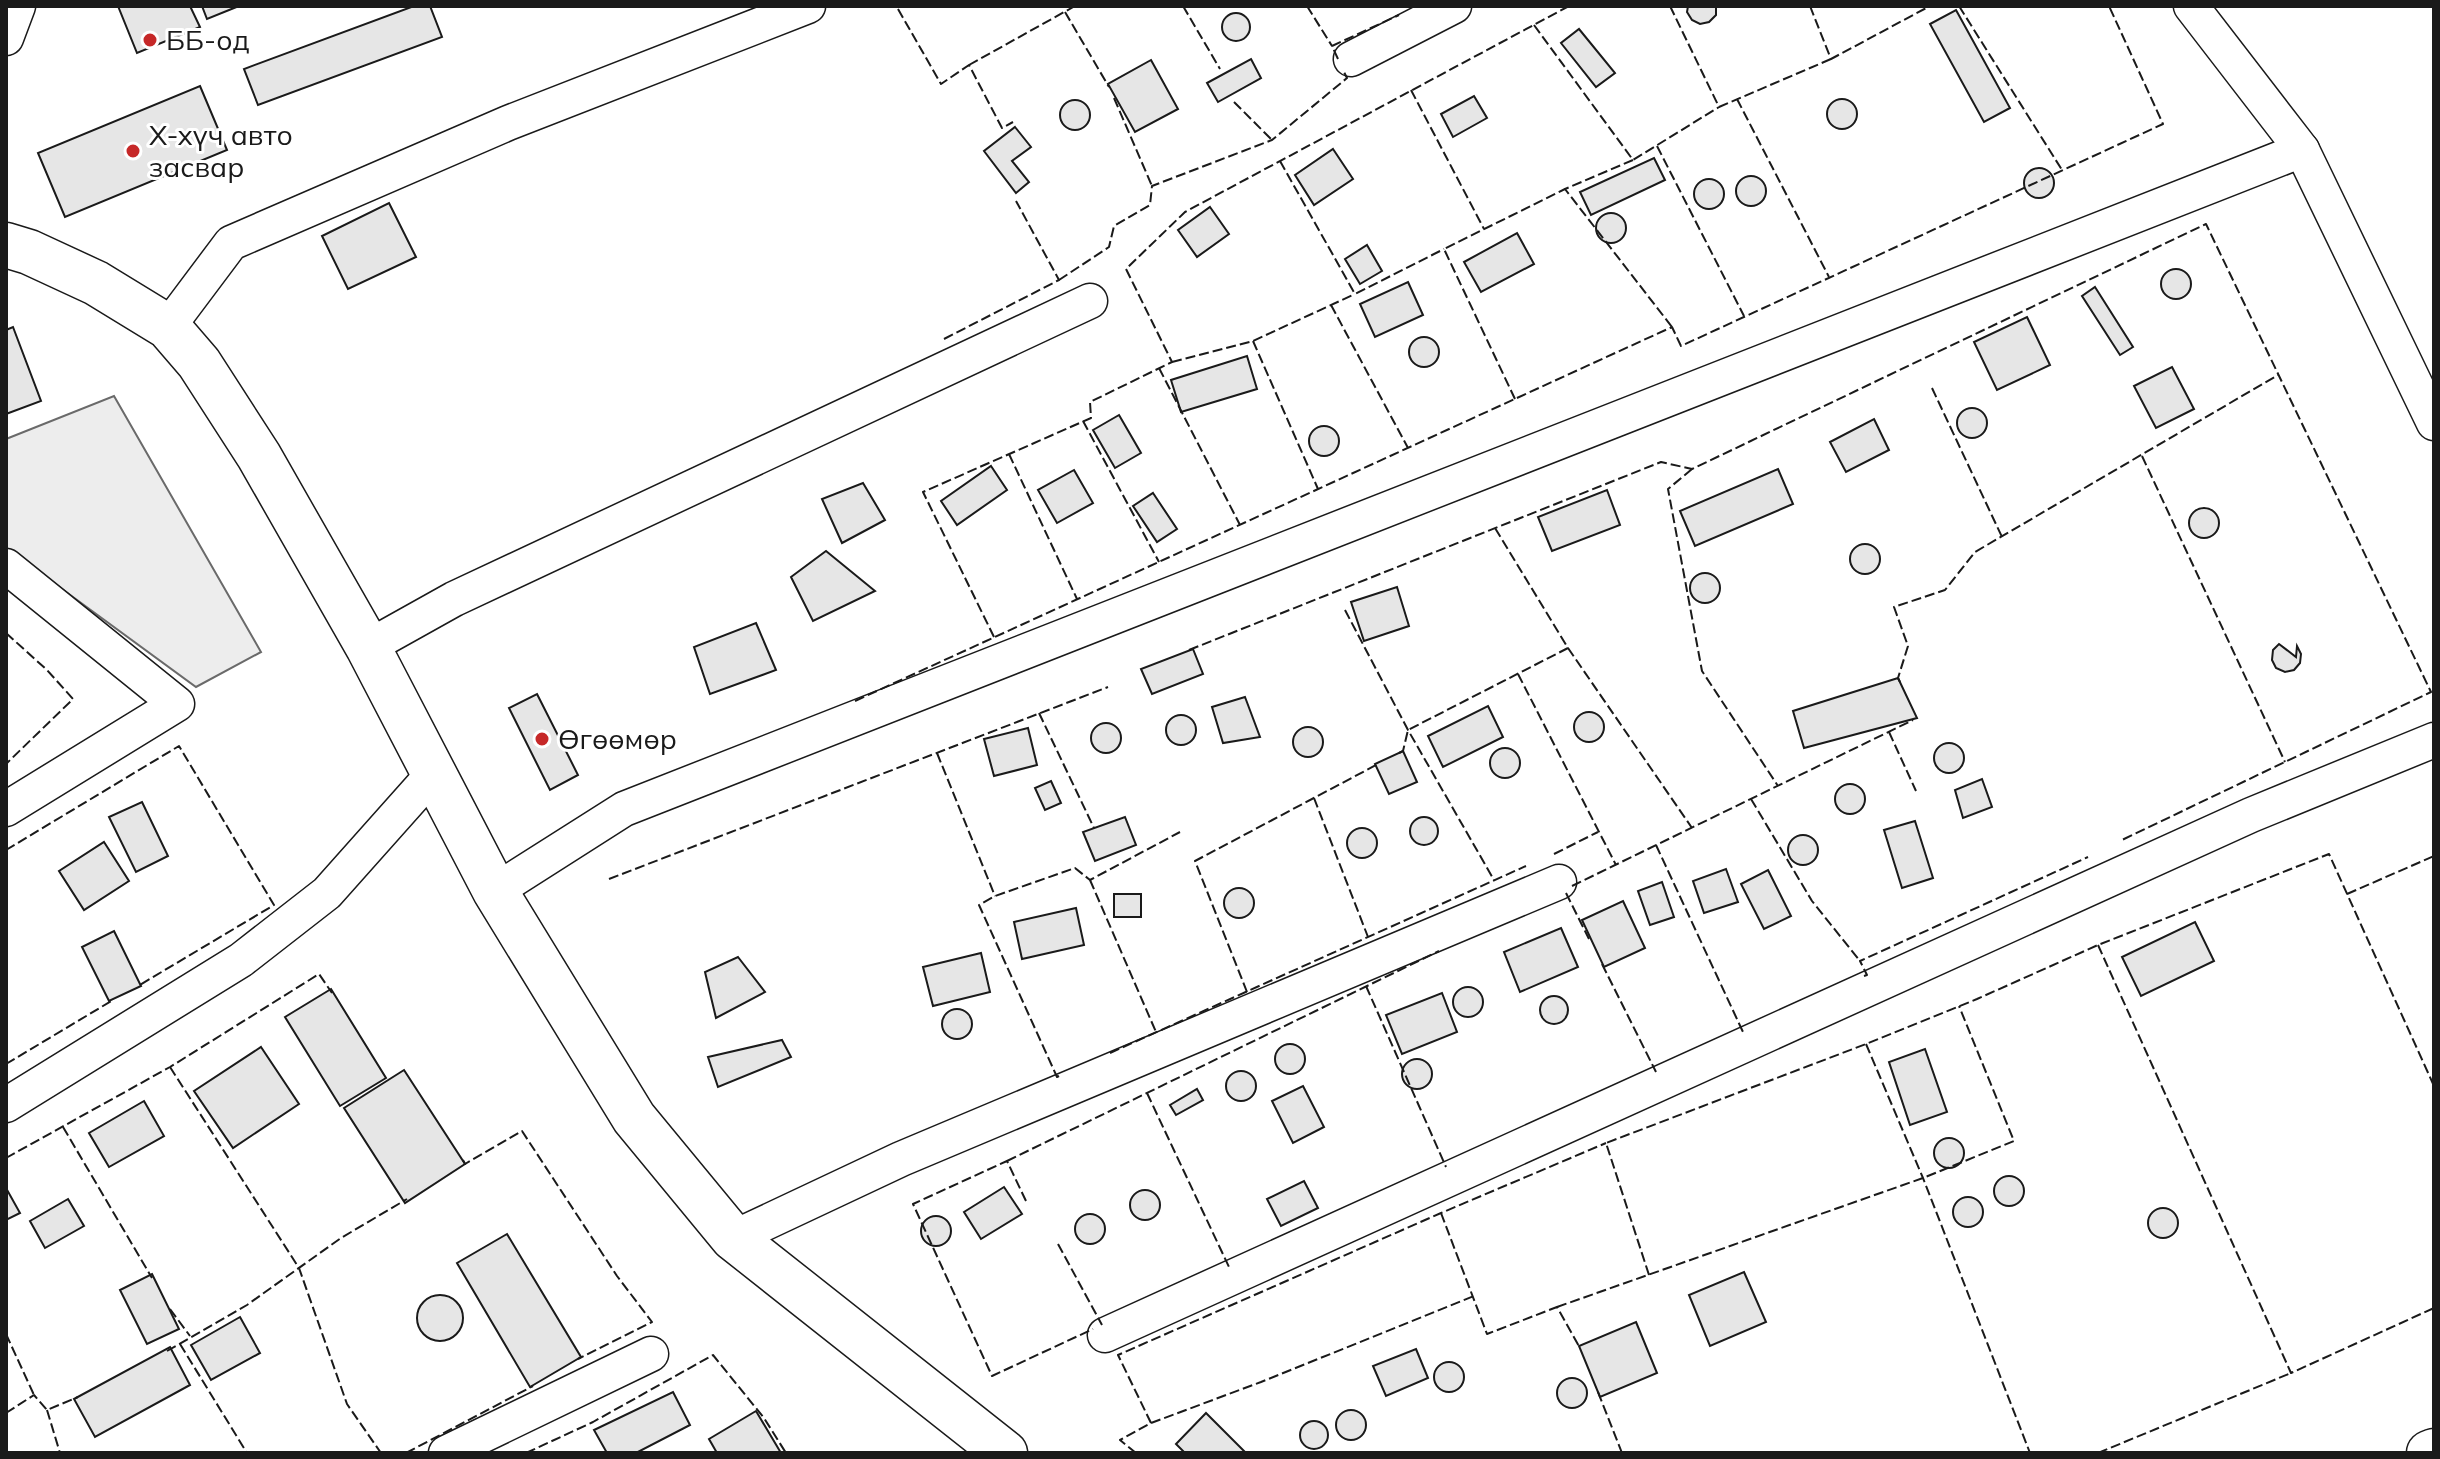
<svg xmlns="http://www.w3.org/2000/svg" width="2440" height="1459" viewBox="0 0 2440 1459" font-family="Mulish,sans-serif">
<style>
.parking{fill:#ededed;stroke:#6a6a6a;stroke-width:2}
.building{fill:#e6e6e6;stroke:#1a1a1a;stroke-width:2}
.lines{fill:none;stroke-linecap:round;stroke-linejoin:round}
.minor-casing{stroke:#1a1a1a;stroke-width:37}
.secondary-casing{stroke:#1a1a1a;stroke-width:47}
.minor{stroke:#fff;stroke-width:34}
.secondary{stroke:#fff;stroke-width:44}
.fence{stroke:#1a1a1a;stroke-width:2;stroke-dasharray:10 4;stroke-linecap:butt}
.poi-dot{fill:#c62828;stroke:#fff;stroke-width:3}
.labels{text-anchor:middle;stroke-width:6;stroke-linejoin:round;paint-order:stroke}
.poi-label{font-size:28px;fill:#1a1a1a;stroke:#fff;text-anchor:start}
</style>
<rect width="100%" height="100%" fill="#fff"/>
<polygon class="parking" points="114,396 261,652 196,687 6,548 6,439"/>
<g class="building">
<polygon points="118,6 190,6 200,27 137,53"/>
<polygon points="202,6 239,6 207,19"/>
<polygon points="414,6 430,6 442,37 258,105 244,69"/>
<polygon points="1688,6 1716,6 1716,15 1709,22 1700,24 1692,20 1687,12"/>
<polygon points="1956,10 2010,108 1984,122 1930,24"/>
<circle cx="1236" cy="27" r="14"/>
<polygon points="1579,29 1615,73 1596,87 1561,43"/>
<polygon points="1251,59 1261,78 1218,102 1207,83"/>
<polygon points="1151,60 1178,109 1135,132 1108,84"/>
<polygon points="200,86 227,150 65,217 38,153"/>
<polygon points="1474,96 1487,118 1453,137 1441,114"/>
<circle cx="1842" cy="114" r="15"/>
<circle cx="1075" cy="115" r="15"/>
<polygon points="1015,127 1031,147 1012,161 1029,182 1016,193 984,151"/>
<polygon points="1333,149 1353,179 1314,205 1295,175"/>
<polygon points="1654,158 1665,180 1591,215 1580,192"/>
<circle cx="2039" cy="183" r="15"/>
<circle cx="1751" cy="191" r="15"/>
<circle cx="1709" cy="194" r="15"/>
<polygon points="389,203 416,257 348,289 322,236"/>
<polygon points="1210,207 1229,234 1197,257 1178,230"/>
<circle cx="1611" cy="228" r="15"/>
<polygon points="1517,233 1534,264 1481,292 1464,262"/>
<polygon points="1367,245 1382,271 1360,284 1345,259"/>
<circle cx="2176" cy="284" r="15"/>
<polygon points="1408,282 1423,315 1375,337 1360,304"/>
<polygon points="2095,287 2133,347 2120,355 2082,296"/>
<polygon points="2027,317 2050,365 1997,390 1974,342"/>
<polygon points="13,327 41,401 6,414 6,330"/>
<circle cx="1424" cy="352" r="15"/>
<polygon points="1247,356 1257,389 1181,412 1171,380"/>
<polygon points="2172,367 2194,409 2156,428 2134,386"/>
<circle cx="1972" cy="423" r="15"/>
<polygon points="1119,415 1141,453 1115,468 1093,430"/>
<polygon points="1874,419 1889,450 1846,472 1830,442"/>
<circle cx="1324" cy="441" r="15"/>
<polygon points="991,466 1007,490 957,525 941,501"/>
<polygon points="1778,469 1793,504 1695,546 1680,511"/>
<polygon points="1074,470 1093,503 1057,523 1038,490"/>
<polygon points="863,483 885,520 842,543 822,499"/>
<polygon points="1607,490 1620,525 1552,551 1538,517"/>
<polygon points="1153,493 1177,529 1157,542 1133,506"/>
<circle cx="2204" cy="523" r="15"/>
<circle cx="1865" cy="559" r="15"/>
<polygon points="826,551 875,591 813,621 791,577"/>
<circle cx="1705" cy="588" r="15"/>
<polygon points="1397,587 1409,626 1364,641 1351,602"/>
<polygon points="756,623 776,670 710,694 694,647"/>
<polygon points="2279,644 2296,657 2297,646 2301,654 2300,663 2294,670 2285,672 2276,668 2272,660 2273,650"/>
<polygon points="1193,649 1203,674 1152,694 1141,669"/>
<polygon points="1898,678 1917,718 1804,748 1793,711"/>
<polygon points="537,694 578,775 550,790 509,708"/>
<polygon points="1245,697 1260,737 1223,743 1212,707"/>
<polygon points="1488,706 1503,737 1443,767 1428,736"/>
<circle cx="1589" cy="727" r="15"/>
<circle cx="1181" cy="730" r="15"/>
<circle cx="1106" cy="738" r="15"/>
<circle cx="1308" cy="742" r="15"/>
<polygon points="1028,728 1037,765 994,776 984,739"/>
<circle cx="1949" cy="758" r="15"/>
<circle cx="1505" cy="763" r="15"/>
<polygon points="1403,751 1417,782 1389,794 1375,764"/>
<polygon points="1982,779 1992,807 1963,818 1955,790"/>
<polygon points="1051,781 1061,803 1045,810 1035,788"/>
<circle cx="1850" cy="799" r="15"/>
<polygon points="142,802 168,856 136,872 109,817"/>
<circle cx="1424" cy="831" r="14"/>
<polygon points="1125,817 1136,845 1095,861 1083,832"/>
<polygon points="1915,821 1933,878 1902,888 1884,830"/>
<circle cx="1362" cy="843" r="15"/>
<circle cx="1803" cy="850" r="15"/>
<polygon points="104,842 129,881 84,910 59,871"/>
<polygon points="1726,869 1738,902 1704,913 1693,881"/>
<polygon points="1768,870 1791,916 1764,929 1741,884"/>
<polygon points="1662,882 1674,917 1650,925 1638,891"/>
<circle cx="1239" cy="903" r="15"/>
<rect x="1114" y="894" width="27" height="23"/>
<polygon points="1623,901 1645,948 1604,967 1582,920"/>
<polygon points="1076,908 1084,945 1022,959 1014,922"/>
<polygon points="2195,922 2214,961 2141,996 2122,957"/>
<polygon points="1561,928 1578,967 1520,992 1504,952"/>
<polygon points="114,931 141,986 109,1001 82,947"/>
<polygon points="981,953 990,992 933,1006 923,967"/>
<polygon points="738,957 765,992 716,1018 705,972"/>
<circle cx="1468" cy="1002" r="15"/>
<polygon points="331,989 386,1078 340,1106 285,1017"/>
<polygon points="1442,993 1457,1032 1402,1054 1386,1015"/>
<circle cx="1554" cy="1010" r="14"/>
<circle cx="957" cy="1024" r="15"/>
<polygon points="782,1040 791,1057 718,1087 708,1057"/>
<circle cx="1290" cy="1059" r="15"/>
<polygon points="261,1047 299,1104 233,1148 194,1091"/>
<polygon points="1925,1049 1947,1112 1910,1125 1889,1062"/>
<circle cx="1417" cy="1074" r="15"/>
<polygon points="404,1070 465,1164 405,1203 344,1108"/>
<circle cx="1241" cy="1086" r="15"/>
<polygon points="1303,1086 1324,1127 1293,1143 1272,1101"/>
<polygon points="1197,1089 1203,1100 1176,1115 1170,1105"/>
<polygon points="144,1101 164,1136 109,1167 89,1133"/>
<circle cx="1949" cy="1153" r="15"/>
<circle cx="2009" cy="1191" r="15"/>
<polygon points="1304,1181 1318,1208 1281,1226 1267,1199"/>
<polygon points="1004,1187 1022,1214 981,1239 964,1212"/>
<polygon points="6,1188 20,1213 6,1220"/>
<circle cx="1145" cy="1205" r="15"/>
<circle cx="1968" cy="1212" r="15"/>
<polygon points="68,1199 84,1226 45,1248 30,1221"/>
<circle cx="2163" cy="1223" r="15"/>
<circle cx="1090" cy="1229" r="15"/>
<circle cx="936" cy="1231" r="15"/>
<polygon points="507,1234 581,1357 530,1387 457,1263"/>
<polygon points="1744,1272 1766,1322 1710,1346 1689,1295"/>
<polygon points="152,1274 179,1329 147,1344 120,1290"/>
<circle cx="440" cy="1318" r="23"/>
<polygon points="240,1317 260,1353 211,1380 191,1345"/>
<polygon points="1636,1322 1657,1373 1600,1397 1579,1346"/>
<polygon points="170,1347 190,1385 95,1437 74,1399"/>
<polygon points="1416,1349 1428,1378 1386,1396 1373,1366"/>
<circle cx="1449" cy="1377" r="15"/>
<circle cx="1572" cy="1393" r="15"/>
<polygon points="673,1392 690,1425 636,1453 607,1453 594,1430"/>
<circle cx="1351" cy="1425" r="15"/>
<polygon points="756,1411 781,1453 717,1453 709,1439"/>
<polygon points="1206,1413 1246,1453 1185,1453 1176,1444"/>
<circle cx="1314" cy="1435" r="14"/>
</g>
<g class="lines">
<g class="minor-casing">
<g id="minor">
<polyline points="2191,6 2302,150 2434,423"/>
<polyline points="6,38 18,6"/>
<polyline points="1351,59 1454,6"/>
<polyline points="168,327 231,243 508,123 808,6"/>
<polyline points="6,566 177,704 6,809"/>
<polyline points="368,647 454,599 1090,301"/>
<polyline points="495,891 624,809 2302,150"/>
<polyline points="6,1105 241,960 327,893 433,774"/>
<polyline points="733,1238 901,1159 1559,882"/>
<polyline points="1105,1335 2251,815 2434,740"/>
<polyline points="446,1453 651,1354"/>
</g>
</g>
<g class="secondary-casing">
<g id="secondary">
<polyline points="6,245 29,252 96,283 168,327 199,363 259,456 368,647 495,891 634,1118 733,1238 1005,1453"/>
<polyline points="2429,1453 2434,1451"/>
</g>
</g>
<use href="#minor" class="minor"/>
<use href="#secondary" class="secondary"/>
<g class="fence">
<polyline points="1183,6 1220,69"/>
<polyline points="1307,6 1332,46"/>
<polyline points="1670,6 1719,107 1831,59"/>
<polyline points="1810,6 1831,59 1930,6"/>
<polyline points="1959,6 2062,170"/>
<polyline points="898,9 941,84 969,65 1002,128 1013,122"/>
<polyline points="1065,12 1109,87"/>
<polyline points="1534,25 1633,160 1719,107"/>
<polyline points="1338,59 1332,46 1399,15"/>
<polyline points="969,65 1075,6"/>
<polyline points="1411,90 1484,229"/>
<polyline points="1114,98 1152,186"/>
<polyline points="1737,99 1829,277"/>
<polyline points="1234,102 1272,140"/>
<polyline points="1657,146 1744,316"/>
<polyline points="1633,160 1565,189 1672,327"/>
<polyline points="1280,161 1355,294 1444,249"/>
<polyline points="1059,280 1109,247 1114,226 1150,205 1152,186 1272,140 1347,78 1343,70"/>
<polyline points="1331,305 1408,448"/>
<polyline points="944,339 1059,280 1016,201"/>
<polyline points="1253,341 1318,489"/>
<polyline points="1172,362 1253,341 1355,294"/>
<polyline points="1159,368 1240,525"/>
<polyline points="1932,388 2002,537"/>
<polyline points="1515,399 1444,249 1565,189"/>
<polyline points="1083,421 1159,562"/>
<polyline points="1009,454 1077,599"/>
<polyline points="2142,456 2285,762"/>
<polyline points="1692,469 1668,489 1702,671 1778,786"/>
<polyline points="1345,610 1408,730 1494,880"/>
<polyline points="6,633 47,670 73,699 6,764"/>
<polyline points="994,637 923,492 1091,418 1090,402 1172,362 1126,269 1185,212 1569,6"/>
<polyline points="1568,648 1692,828"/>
<polyline points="1189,650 1661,462 1692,469 2206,224 2431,692 2122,840"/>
<polyline points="1518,674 1616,865"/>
<polyline points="1900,682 1898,678 1908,646 1894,607 1945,590 1975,552 2278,375"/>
<polyline points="855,701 1672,327 1681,346 2163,124 2109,6"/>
<polyline points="1039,713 1094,828"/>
<polyline points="1889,732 1916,791"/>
<polyline points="937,753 995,896"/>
<polyline points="1399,753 1403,751 1408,730 1568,648 1495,528"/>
<polyline points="1314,798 1368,937"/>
<polyline points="1751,799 1812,901 1860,961"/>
<polyline points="1656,845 1743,1032"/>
<polyline points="6,850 179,746 274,905 138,986"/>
<polyline points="1554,854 1598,832"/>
<polyline points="609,879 1108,687"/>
<polyline points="1090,880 1156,1032"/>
<polyline points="1572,886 1913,720"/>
<polyline points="1566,893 1589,939"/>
<polyline points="2347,894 2434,856"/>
<polyline points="2098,945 2291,1373 2434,1308"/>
<polyline points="1602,964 1656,1072"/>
<polyline points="1864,976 1867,975 1860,961 2088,857"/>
<polyline points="1366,986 1446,1167"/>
<polyline points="1247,992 1195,861 1378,764"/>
<polyline points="1866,1044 1923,1178 2030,1453"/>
<polyline points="1110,1053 1526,866"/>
<polyline points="6,1064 113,1000"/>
<polyline points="170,1067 299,1268 347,1404 381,1453"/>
<polyline points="1059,1076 1057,1077 979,905 995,896 1075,868 1090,880 1180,832"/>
<polyline points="1147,1093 1229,1267"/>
<polyline points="63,1127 152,1278"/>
<polyline points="6,1158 170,1067 319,974 332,993"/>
<polyline points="463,1160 465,1164 522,1131 617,1276 652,1322 578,1359"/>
<polyline points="1007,1161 1439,951"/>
<polyline points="1026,1201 1007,1161 913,1204 992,1376 1093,1329"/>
<polyline points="1441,1213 1487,1334 1557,1307 1580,1348"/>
<polyline points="1058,1244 1102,1325"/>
<polyline points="1649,1275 1606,1143 1866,1044 1977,999 2098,945 2329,854 2434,1086"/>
<polyline points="1557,1307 1923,1178 2014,1141 1959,1006"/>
<polyline points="170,1309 190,1336"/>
<polyline points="6,1334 34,1395"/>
<polyline points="180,1344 247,1453"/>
<polyline points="167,1351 247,1305 341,1238 407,1199"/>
<polyline points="1598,1392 1622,1453"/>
<polyline points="47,1410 60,1453"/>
<polyline points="6,1413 34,1395 47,1410 78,1397"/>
<polyline points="1151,1423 1118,1355 1441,1213 1606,1143"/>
<polyline points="406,1453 533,1386"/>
<polyline points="526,1453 593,1422 713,1355 764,1418 786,1453"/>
<polyline points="1136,1453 1120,1440 1151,1423 1261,1382 1474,1296"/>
<polyline points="2098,1453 2291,1373"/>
</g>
</g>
<g class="poi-dot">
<circle cx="150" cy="40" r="8"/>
<circle cx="133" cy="151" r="8"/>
<circle cx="542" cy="739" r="8"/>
</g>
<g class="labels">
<g class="poi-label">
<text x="166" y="50">ББ-од</text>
<text x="149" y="145">Х-хүч авто<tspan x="149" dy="32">засвар</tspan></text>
<text x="558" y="749">Өгөөмөр</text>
</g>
</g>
<rect width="2440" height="1459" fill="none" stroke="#1a1a1a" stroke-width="16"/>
</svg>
